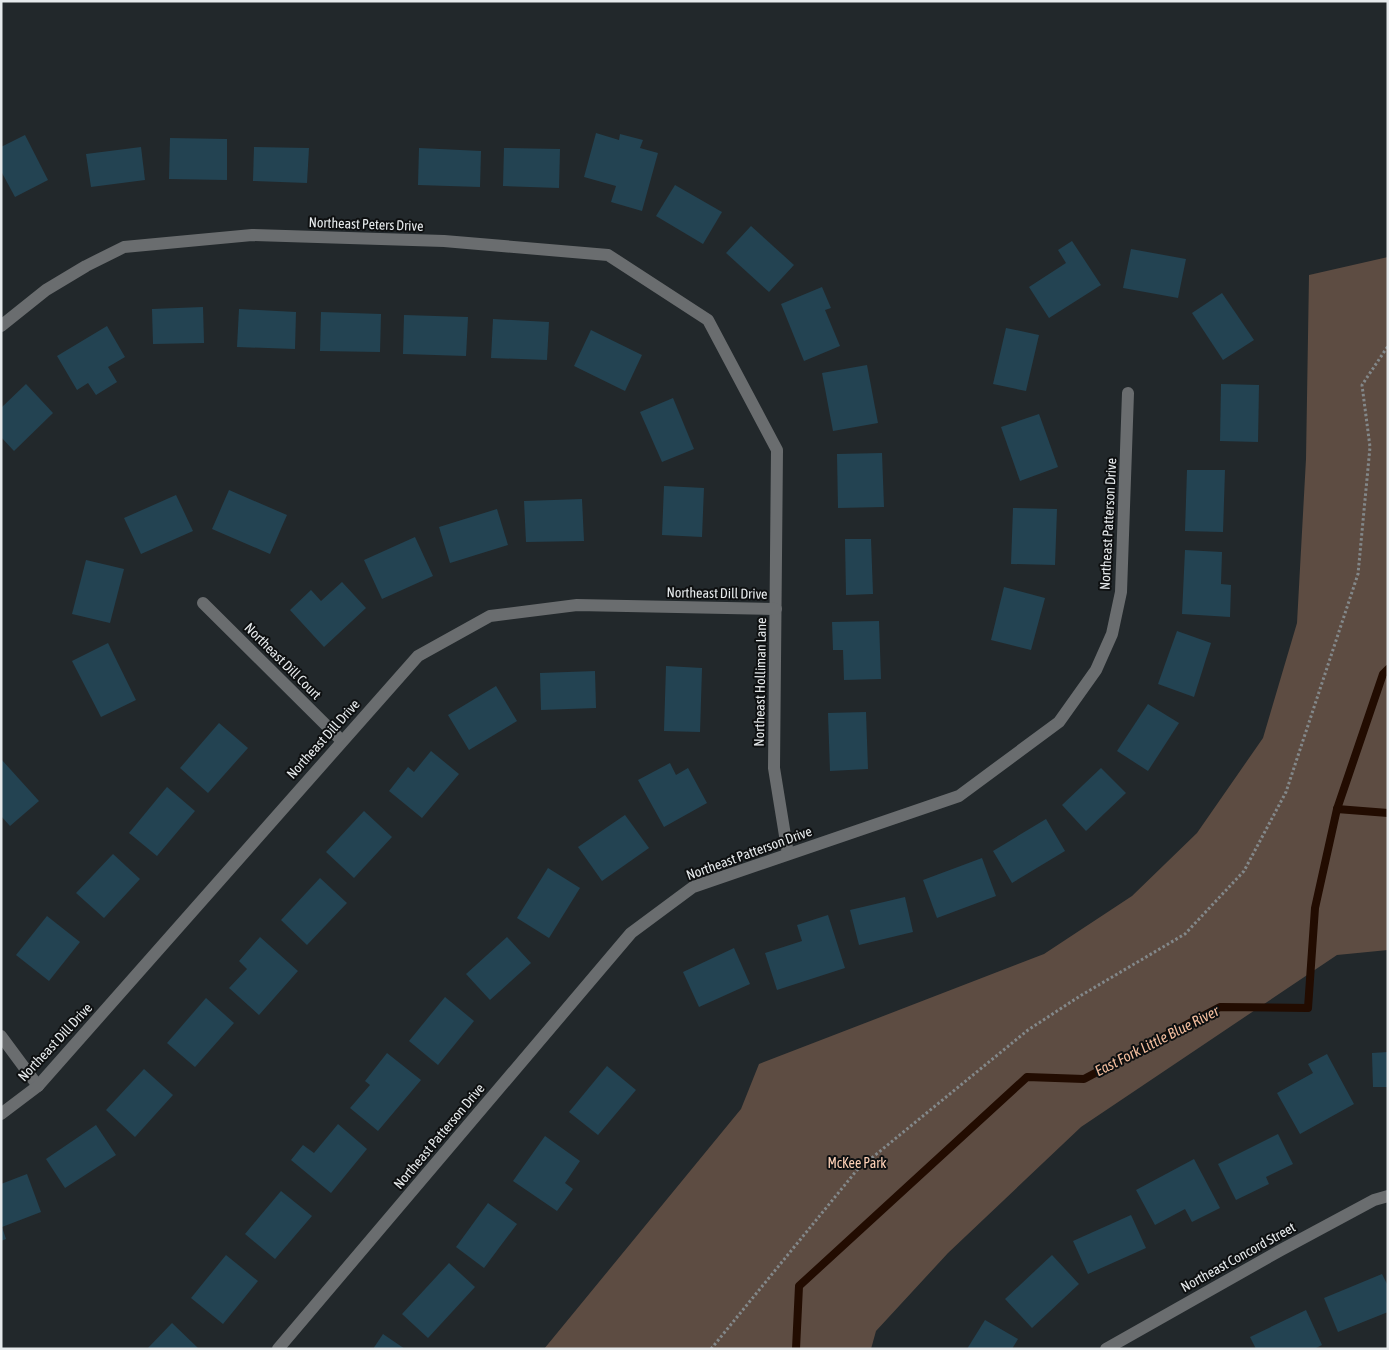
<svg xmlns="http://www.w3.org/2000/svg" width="1389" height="1350" viewBox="0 0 1389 1350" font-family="'Asap Condensed',sans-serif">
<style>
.green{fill:#5d4c42}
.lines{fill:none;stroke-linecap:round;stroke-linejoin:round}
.stream{stroke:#220c01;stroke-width:8}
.building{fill:#234352}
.path{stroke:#83888a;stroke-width:3;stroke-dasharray:2.5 2.5;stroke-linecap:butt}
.minor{stroke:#6a6d6f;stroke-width:12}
.labels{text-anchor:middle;stroke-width:4;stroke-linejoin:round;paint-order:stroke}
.street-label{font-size:14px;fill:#e6eaec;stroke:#0e1011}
.park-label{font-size:14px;fill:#fdd1b7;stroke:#0e1011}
.water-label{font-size:15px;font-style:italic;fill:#f3bd9d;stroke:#0e1011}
</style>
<rect width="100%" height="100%" fill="#22282b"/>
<polygon class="green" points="1388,257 1388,950 1337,955 1081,1127 948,1253 876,1331 871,1349 544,1349 741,1109 759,1064 1044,954 1132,896 1197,833 1263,738 1297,623 1306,459 1309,275"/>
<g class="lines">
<g class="stream">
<polyline points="1337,809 1388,813"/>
<polyline points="796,1349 799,1286 1027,1077 1084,1079 1220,1007 1308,1008 1315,908 1337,809 1383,674 1388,669"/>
</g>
</g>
<g class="building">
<polygon points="596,133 619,140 620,134 643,140 640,148 658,153 642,211 611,202 616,186 584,177"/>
<polygon points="25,135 48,180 15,197 1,171 1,147"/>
<polygon points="170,138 227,139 227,180 169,179"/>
<polygon points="141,147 145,180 91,187 86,154"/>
<polygon points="254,147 309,148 307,183 253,181"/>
<polygon points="419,148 481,151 480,187 418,185"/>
<polygon points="504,148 560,149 559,188 503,186"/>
<polygon points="675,185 722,212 703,244 656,216"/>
<polygon points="751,226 794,265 769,292 726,253"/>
<polygon points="1072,241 1101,285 1049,318 1029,287 1066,263 1058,250"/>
<polygon points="1131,249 1186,259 1178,298 1123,288"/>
<polygon points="822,287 831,308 825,310 840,346 804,361 781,304"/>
<polygon points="1222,293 1254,340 1223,360 1192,313"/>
<polygon points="203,307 204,343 153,344 152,309"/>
<polygon points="239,309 296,312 295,349 237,347"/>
<polygon points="321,312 381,314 380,352 320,351"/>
<polygon points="404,315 468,317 466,356 403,354"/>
<polygon points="493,319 549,322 547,360 491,358"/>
<polygon points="107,326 125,357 108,367 117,382 96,395 88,383 77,390 57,356"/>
<polygon points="1006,328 1039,335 1026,391 993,384"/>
<polygon points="591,330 642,355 625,391 574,366"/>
<polygon points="867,365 878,423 833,431 822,373"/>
<polygon points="26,384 53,413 14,451 1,437 1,408"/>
<polygon points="1221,384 1259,385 1258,442 1220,441"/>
<polygon points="673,398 694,449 662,462 640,412"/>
<polygon points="1039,414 1058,467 1020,481 1001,427"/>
<polygon points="882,453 884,507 838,508 837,454"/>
<polygon points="1187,470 1225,470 1223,532 1185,531"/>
<polygon points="664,486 704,488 702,537 662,535"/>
<polygon points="229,490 287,515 270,554 212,529"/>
<polygon points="176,495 193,531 141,554 124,518"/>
<polygon points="582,499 584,541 526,542 524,501"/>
<polygon points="1013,508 1057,509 1055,565 1011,564"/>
<polygon points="497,509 508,545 450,563 439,527"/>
<polygon points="415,537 433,576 382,599 364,560"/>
<polygon points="845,539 871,539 873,594 846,595"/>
<polygon points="1185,550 1222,552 1221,584 1231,585 1230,617 1182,614"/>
<polygon points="86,560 124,569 110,623 72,614"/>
<polygon points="342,582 366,608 324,647 290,610 311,590 321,601"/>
<polygon points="1004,587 1045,598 1031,650 991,640"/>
<polygon points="879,621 881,679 844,680 843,650 833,650 832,622"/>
<polygon points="1177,631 1211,643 1194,697 1158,684"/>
<polygon points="108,643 136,700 101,717 72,661"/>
<polygon points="666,666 702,668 700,732 664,731"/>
<polygon points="595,671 596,708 541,710 540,673"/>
<polygon points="496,686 517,721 469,750 448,715"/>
<polygon points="1148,704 1179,723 1148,771 1117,751"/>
<polygon points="866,712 868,769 830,771 828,713"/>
<polygon points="219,723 248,748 208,793 180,768"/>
<polygon points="431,751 459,774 422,818 389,791 408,767 414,772"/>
<polygon points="1,759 39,801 10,826 1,816"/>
<polygon points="670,763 676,775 688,768 707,803 664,827 638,780"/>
<polygon points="1101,768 1126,793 1086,831 1062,805"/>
<polygon points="167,787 195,811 157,856 129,833"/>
<polygon points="364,811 392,837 354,878 326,852"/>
<polygon points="625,815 649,848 602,881 578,847"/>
<polygon points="1046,819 1065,851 1012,883 993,851"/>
<polygon points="113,854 140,879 104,918 76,893"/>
<polygon points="982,858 996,896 937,918 923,880"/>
<polygon points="548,868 580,888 549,938 517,918"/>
<polygon points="320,878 347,903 307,945 281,920"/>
<polygon points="905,897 913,932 859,945 850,910"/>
<polygon points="828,915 845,968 777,990 765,953 802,941 797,925"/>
<polygon points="47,916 80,942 49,981 16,955"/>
<polygon points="260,937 298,971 259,1015 229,988 247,969 239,961"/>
<polygon points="507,937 531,963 490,1000 466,974"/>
<polygon points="734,948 750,984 699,1007 683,972"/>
<polygon points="445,997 474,1021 438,1065 409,1041"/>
<polygon points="206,998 234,1023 195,1067 167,1043"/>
<polygon points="1388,1052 1388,1087 1373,1087 1372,1053"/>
<polygon points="387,1053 421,1080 378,1131 350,1108 370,1085 365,1081"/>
<polygon points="1327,1054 1354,1104 1300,1134 1277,1093 1313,1073 1308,1064"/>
<polygon points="607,1066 636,1090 598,1135 569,1112"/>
<polygon points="144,1069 173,1095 135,1137 106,1110"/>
<polygon points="338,1124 367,1149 331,1193 291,1160 303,1145 314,1153"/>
<polygon points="96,1125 116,1155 65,1188 46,1159"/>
<polygon points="1278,1134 1293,1164 1266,1177 1269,1184 1236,1200 1218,1164"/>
<polygon points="545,1136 580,1161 565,1183 573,1189 557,1211 513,1181"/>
<polygon points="1194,1159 1220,1208 1192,1222 1185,1209 1155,1225 1136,1190"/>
<polygon points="27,1174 41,1212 2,1227 6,1239 1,1241 1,1184"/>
<polygon points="281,1191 312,1216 275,1259 245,1234"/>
<polygon points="488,1203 517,1224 484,1268 456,1247"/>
<polygon points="1131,1215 1146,1248 1088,1274 1073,1241"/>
<polygon points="226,1255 258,1281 223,1324 191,1298"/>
<polygon points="1052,1255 1079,1284 1032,1328 1005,1299"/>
<polygon points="449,1263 475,1287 428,1338 402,1314"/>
<polygon points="1382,1274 1388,1286 1388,1312 1338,1332 1324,1298"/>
<polygon points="1306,1310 1322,1345 1314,1349 1256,1349 1250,1337"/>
<polygon points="985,1320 1018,1339 1012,1349 967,1349"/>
<polygon points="172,1323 199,1349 147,1349"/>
<polygon points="383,1334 405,1349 373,1349"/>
</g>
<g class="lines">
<polyline class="path" points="711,1349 857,1170 1028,1030 1080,996 1185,934 1244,871 1286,792 1358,574 1370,447 1362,385 1388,346"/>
<g class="minor">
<polyline points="1,326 46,290 86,266 124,247 252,235 444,241 608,255 708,320 777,450 774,768 788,854"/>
<polyline points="203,603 341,740"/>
<polyline points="1,1036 38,1086"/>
<polyline points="1,1114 38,1086 418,656 490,616 577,605 776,609"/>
<polyline points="278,1349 631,933 693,887 959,796 1059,722 1096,670 1112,634 1121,592 1128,393"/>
<polyline points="1106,1349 1281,1250 1374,1200 1388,1196"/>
</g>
</g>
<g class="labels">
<g class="street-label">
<text transform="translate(366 224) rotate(2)" y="5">Northeast Peters Drive</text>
<text transform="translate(1108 524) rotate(-87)" y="5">Northeast Patterson Drive</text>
<text transform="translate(717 593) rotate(1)" y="5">Northeast Dill Drive</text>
<text transform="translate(283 661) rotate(45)" y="5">Northeast Dill Court</text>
<text transform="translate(760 682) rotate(-89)" y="5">Northeast Holliman Lane</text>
<text transform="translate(323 739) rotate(-48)" y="5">Northeast Dill Drive</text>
<text transform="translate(749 853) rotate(-20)" y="5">Northeast Patterson Drive</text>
<text transform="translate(55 1042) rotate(-47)" y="5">Northeast Dill Drive</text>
<text transform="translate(439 1136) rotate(-50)" y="5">Northeast Patterson Drive</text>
<text transform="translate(1238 1257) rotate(-29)" y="5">Northeast Concord Street</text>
</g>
<g class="park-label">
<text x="857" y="1168">McKee Park</text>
</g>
<g class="water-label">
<text transform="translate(1157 1041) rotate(-27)" y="5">East Fork Little Blue River</text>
</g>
</g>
<rect width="1389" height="1350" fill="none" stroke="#e6eaec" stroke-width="5"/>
</svg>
